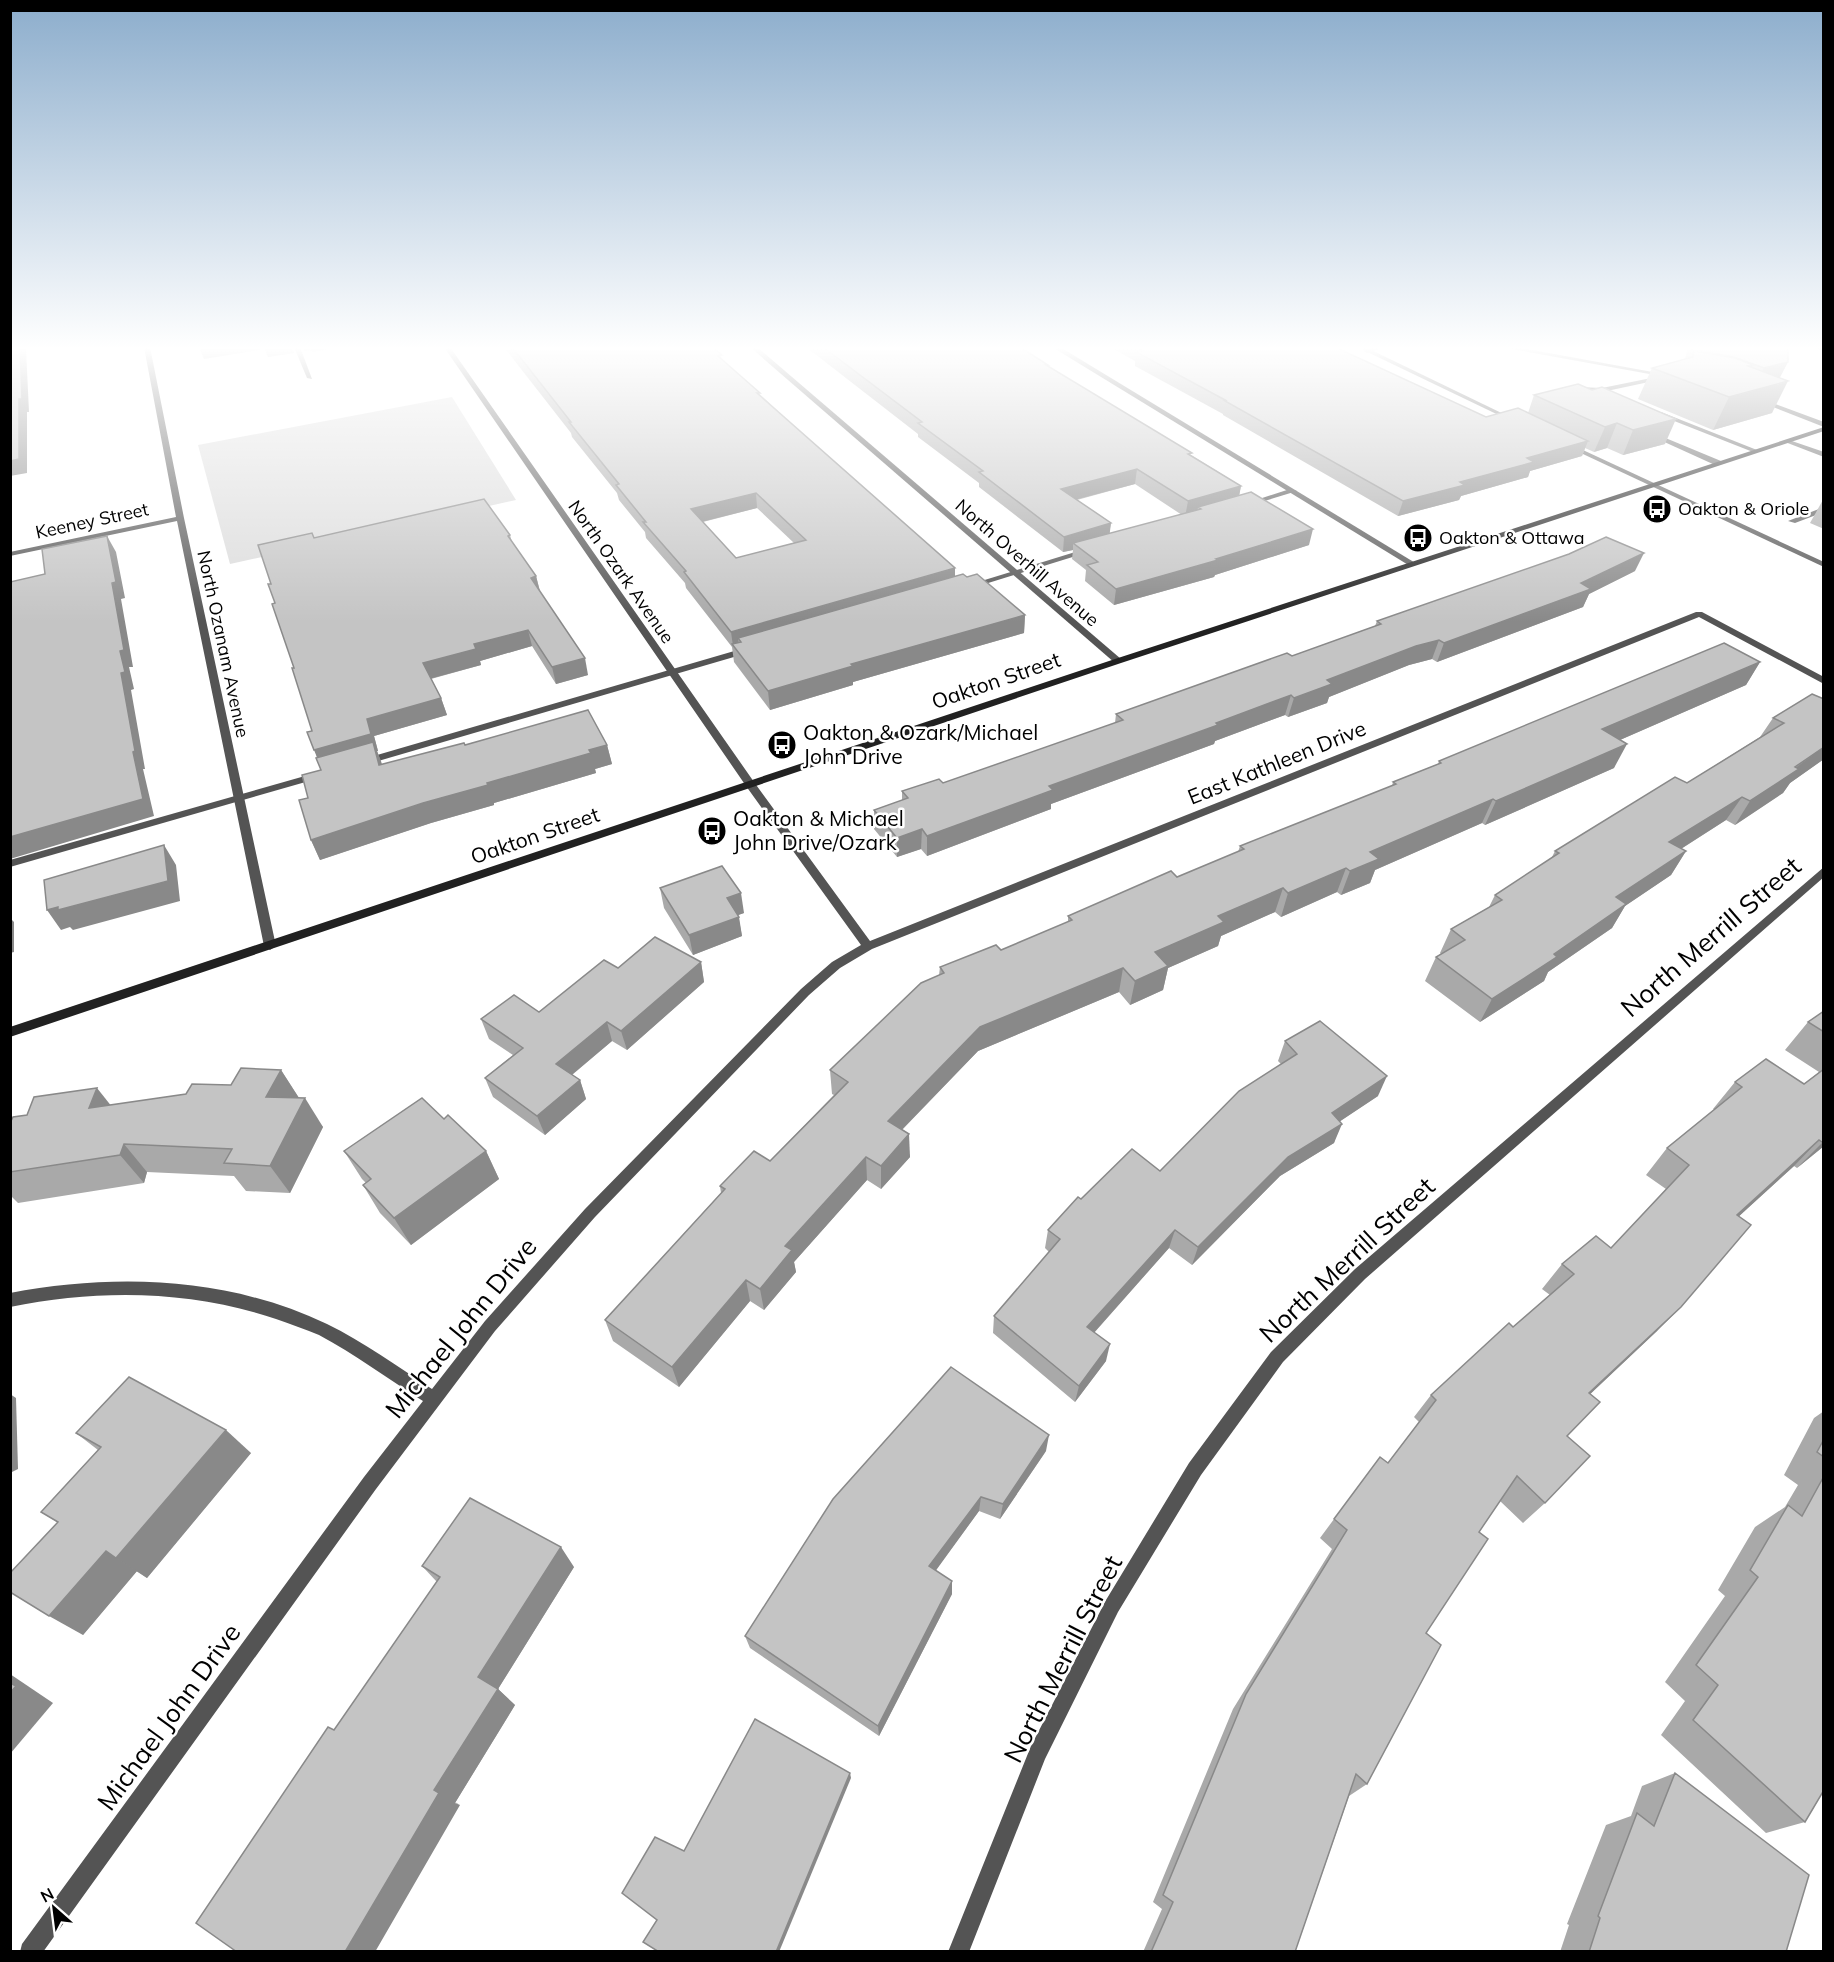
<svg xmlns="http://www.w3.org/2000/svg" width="1834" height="1962" viewBox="0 0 1834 1962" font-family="Mulish,sans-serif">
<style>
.green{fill:#dbdbdb}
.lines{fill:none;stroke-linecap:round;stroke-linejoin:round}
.primary-casing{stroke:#dbdbdb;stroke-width:1}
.service{fill:#545454;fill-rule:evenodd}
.minor{fill:#545454;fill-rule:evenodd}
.secondary{fill:#212121;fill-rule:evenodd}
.primary{fill:#000;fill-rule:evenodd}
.wall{fill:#a9a9a9;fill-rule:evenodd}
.shaded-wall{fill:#898989}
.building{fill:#c4c4c4;stroke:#898989;stroke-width:1.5;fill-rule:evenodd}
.labels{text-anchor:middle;stroke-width:5;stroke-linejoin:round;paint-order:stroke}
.far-poi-label{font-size:18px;fill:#000;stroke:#fff;text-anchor:start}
.far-street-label{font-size:18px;fill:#000;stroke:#fff}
.street-label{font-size:21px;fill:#000;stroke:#fff}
.poi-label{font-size:21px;fill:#000;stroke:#fff;text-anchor:start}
.near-street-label{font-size:26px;fill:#000;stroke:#fff}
</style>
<rect width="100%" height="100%" fill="#fff"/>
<polygon class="green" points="452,397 516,500 230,564 198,445"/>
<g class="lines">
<g class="primary-casing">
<polygon id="primary" points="1816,347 1824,347 1824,350 1817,349"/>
</g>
<g class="service">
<polygon points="294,347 300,347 312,379 307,378"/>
<polygon points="1374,347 1385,347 1367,353 1364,351"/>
<polygon points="1501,347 1516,347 1669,375 1666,377"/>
<polygon points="1661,376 1664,378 1663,379 1602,392 1581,391 1576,394 1573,392 1579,387 1602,388"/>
<polygon points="1758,399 1762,399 1824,422 1824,427 1758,401"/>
<polygon points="1661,412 1757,450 1758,451 1753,452 1659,415 1658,414"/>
<polygon points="1651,432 1721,461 1722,463 1715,465 1649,435 1648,434"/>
<polygon points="1785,440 1789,440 1824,452 1824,457 1785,442"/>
<polygon points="1290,489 1297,491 1248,506 1244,504"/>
<polygon points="1824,507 1824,512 1795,523 1788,521"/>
<polygon points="1085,549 1092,551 972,588 965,586"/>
<polygon points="748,647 752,650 751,652 368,764 360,764 359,762 360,760"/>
<polygon points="319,772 324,775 323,777 10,867 10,860"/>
</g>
<g class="minor">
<polygon points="144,347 150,347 184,518 276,946 270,950 264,946 177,521 10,556 10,552 176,517"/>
<path d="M444,347h6l304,435 116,159 826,-329h6l122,65v7l-125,-67 -827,332 -32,19 -31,27 -214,222 -100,114 -119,158 -333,463h-23l2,-8 342,-467 59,-76c-35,-22 -68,-47 -104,-66 -14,-6 -29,-11 -43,-16 -87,-29 -176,-30 -266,-12v-14c107,-20 218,-16 317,31 37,18 71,43 105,65l53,-68 100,-112 216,-220 31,-27 29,-17 -115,-159z"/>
<polygon points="750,347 757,347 1121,659 1121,663 1115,663"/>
<polygon points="1052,347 1060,347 1417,564 1410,566"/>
<polygon points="1357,347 1365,347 1516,420 1511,421"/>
<polygon points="1570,444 1824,562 1824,567 1568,447 1568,445"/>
<polygon points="1824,867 1824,877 1365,1279 1283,1362 1201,1475 1118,1612 1045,1759 969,1952 948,1952 1031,1746 1106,1600 1189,1463 1271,1352 1355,1269"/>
</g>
<polygon class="secondary" points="1824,427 1824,431 1121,663 10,1037 10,1027 1115,659"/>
<use href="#primary" class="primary"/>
</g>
<g class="wall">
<path d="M504,347h209l10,13 232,216 12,1 58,38 -1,18 -171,49v3l-83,25 -36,-48 -2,-15 -46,-59 -1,-5 -39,-45 -1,-6 -26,-32 -2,-7 -45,-56 -1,-4zM757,508l37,35 -58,15 -33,-36z"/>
<path d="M806,347h214l28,19 193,120 -2,9 70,50 -94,30 -1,2 -100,28 -29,-24 1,-11 -14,-11 1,-9 -10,2 -84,-65v-4l-61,-46v-3zM1135,484l47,31 -73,19 2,-11 -34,-23z"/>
<polygon points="1110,347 1335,347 1486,417 1528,413 1534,395 1578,384 1665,444 1623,455 1607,448 1594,452 1585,448 1582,456 1530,471 1528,477 1461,496 1459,500 1398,516 1223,415 1223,414 1135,366 1135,361"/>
<polygon points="1688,347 1788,347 1788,362 1779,378 1772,413 1713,430 1638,399 1652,368 1685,359"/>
<polygon points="1824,498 1824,529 1810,523"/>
<polygon points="510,535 512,542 536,576 540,591 588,675 556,684 532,646 480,661 481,665 431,679 441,698 447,715 374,736 378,751 377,751 382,765 465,745 607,745 612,764 595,769 596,773 494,803 494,805 431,823 320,860 311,840 308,798 321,770 317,758 312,731 275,603 271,584 314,538"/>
<polygon points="1635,571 1589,594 1583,607 1437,662 1432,659 1409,665 1329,697 1327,703 1288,717 1285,715 1215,741 1214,744 1051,804 1051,809 927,856 921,849 897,857 874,829 874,810 902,800 902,791 943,783 1115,723 1116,714 1292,656 1375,626 1377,621"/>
<polygon points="1760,662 1746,685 1620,740 1614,768 1485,825 1482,823 1375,870 1370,883 1341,895 1337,892 1281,917 1275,912 1221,936 1218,946 1168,968 1163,990 1130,1005 1119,992 978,1051 902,1130 910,1157 881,1189 867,1180 794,1262 796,1272 764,1310 750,1301 679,1387 613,1341 605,1320 721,1193 720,1186 770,1161 834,1095 832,1094 830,1070 939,975 940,967 1001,950 1068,922 1068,916 1177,877 1238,852 1240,846 1392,786 1393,782 1438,764 1439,761"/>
<polygon points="1824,699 1824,759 1790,783 1783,793 1735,825 1726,820 1681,849 1686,851 1671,875 1625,906 1612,928 1548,972 1544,981 1480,1022 1425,981 1436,957 1441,954 1440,953 1451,929 1489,907 1495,895 1551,859 1555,851 1687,783 1760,737 1773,718"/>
<polygon points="660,888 744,913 738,915 742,936 693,955 664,908"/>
<polygon points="701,962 704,982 627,1050 612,1041 572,1075 580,1080 586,1099 545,1135 493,1097 485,1078 513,1055 489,1039 481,1019 539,1012 618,968"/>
<polygon points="1824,1011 1824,1146 1797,1168 1794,1166 1739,1216 1657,1331 1590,1394 1567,1436 1545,1503 1523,1523 1500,1501 1479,1532 1426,1633 1367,1784 1349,1796 1295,1952 1143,1952 1162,1909 1153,1902 1233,1709 1332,1549 1320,1538 1380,1457 1388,1463 1419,1422 1414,1417 1431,1395 1513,1327 1550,1295 1542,1289 1562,1264 1611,1248 1666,1189 1646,1175 1667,1148 1715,1110 1713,1109 1735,1082 1804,1084 1819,1072 1785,1050 1808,1022"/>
<polygon points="1285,1041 1378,1096 1340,1121 1334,1143 1280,1176 1192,1265 1169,1248 1094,1333 1106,1361 1075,1402 993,1333 994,1316 1049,1252 1045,1248 1048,1230 1081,1199 1160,1171 1281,1064 1278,1061"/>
<polygon points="281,1070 299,1098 323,1127 290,1193 246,1191 234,1176 147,1172 144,1183 18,1203 10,1195 10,1123 186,1094 231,1085"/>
<polygon points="444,1119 486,1151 499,1179 411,1245 380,1213 363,1185 366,1183 362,1179 344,1151"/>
<polygon points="1824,1411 1824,1790 1805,1822 1766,1833 1661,1735 1685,1701 1665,1682 1725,1596 1718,1590 1755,1527 1785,1507 1798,1485 1784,1475 1814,1418"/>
<polygon points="76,1433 251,1453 147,1578 137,1571 83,1635 57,1522 41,1512 98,1450"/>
<polygon points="1046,1451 1000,1519 979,1511 935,1571 952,1594 879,1736 750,1648 745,1636"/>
<polygon points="422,1566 574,1567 498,1689 515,1705 455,1803 460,1805 334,1730 437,1582"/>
<polygon points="1675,1773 1786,1952 1560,1952 1569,1925 1567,1924 1606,1825 1631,1816 1642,1786"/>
</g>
<g class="shaded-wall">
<polygon points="20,347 25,347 26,349 29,412 27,412 27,473 10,476 10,461"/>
<polygon points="199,347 264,347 265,349 204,359"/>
<polygon points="264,347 292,347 294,353 268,357"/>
<polygon points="303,347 310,347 311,350 304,351"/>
<polygon points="310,347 343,347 312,352"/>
<polygon points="1788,362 1776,385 1788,381 1772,413 1713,430 1729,397 1748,366 1753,365 1739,395 1753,391 1764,368"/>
<polygon points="1676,419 1665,444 1623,455 1633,430"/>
<polygon points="1617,423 1607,448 1594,452 1605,427"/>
<polygon points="1588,441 1582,456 1530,471 1528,477 1461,496 1459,500 1398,516 1403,501 1460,482 1527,458"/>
<polygon points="1137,469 1135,484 1059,504 1061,489"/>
<polygon points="1241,486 1238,502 1201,509 1198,507 1197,514 1185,517 1188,501"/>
<polygon points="756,493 757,508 693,524 691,509"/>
<polygon points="1111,523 1109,539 1073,543 1073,550 1063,552 1064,537"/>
<polygon points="1313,529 1309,545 1215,575 1214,577 1114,605 1116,589"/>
<polygon points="107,536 116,552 125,598 121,599 133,667 129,667 134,689 131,690 145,769 143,769 154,816 10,859 10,837 133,752 121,673 120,651"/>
<polygon points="1644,553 1635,571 1589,594 1583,607 1437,662 1444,643 1581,583"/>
<polygon points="955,568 955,584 741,642 738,638 739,646 733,646 731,632"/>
<polygon points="536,576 540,592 531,578"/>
<polygon points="1025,615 1024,633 853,682 853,685 770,710 768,691 851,664"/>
<polygon points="528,630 532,646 480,661 481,665 429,679 423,663 474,644"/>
<polygon points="1439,640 1432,659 1409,665 1329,697 1327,703 1288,717 1294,698 1327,680 1416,646"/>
<polygon points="585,658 588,675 556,684 552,667"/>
<polygon points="1760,662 1746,685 1590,753 1602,729"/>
<polygon points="1291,695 1285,715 1215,741 1214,744 1051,804 1051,809 927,856 927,836 1049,786 1216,723"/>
<polygon points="441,698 447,715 374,736 378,751 377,751 381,761 387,785 321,767 314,750 367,719"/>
<polygon points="1627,744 1614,768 1485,825 1496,801"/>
<polygon points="607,745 612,764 595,769 596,773 494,803 494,805 431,823 320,860 311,840 423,803 589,750"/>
<polygon points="1824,747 1824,759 1790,783 1783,793 1735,825 1750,801"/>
<polygon points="1742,797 1726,820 1654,866 1669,842"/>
<polygon points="1493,799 1482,823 1375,870 1370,883 1341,895 1350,871 1370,852"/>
<polygon points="922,829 921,849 897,857 897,838"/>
<polygon points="164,845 176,865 180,901 73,930 70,927 61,930 47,910"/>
<polygon points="1686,851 1671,875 1625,906 1612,928 1548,972 1544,981 1480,1022 1492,999 1554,954 1616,897"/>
<polygon points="1346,868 1337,892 1281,917 1288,893"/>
<polygon points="1283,888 1275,912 1221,936 1218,946 1168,968 1163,990 1130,1005 1135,981 1155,952 1218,916"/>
<polygon points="741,893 744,913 730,918 727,898"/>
<polygon points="739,917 742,936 693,955 689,935"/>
<polygon points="10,918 14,922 14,952 10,953"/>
<polygon points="701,962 704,982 627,1050 621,1031"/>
<polygon points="1123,968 1119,992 978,1051 888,1144 888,1121 980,1027"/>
<polygon points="607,1022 612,1041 562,1083 556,1064"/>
<polygon points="281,1070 299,1098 266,1097"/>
<polygon points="1387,1076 1378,1096 1324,1132 1332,1113"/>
<polygon points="580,1080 586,1099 545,1135 537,1116"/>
<polygon points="97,1088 120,1117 89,1108"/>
<polygon points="305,1098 323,1127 290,1193 270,1166"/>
<polygon points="1342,1124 1334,1143 1280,1176 1192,1265 1198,1247 1288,1157"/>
<polygon points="909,1134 910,1157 881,1189 881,1166"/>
<polygon points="1819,1140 1794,1166 1713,1240 1737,1215"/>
<polygon points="1824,1141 1824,1146 1797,1168"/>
<polygon points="124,1144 147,1172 144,1183 120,1155"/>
<polygon points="486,1151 499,1179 411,1245 394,1218"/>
<polygon points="866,1157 867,1180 794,1262 796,1272 764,1310 760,1289 785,1246"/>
<polygon points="1175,1230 1169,1248 1083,1345 1087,1327"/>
<polygon points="746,1280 750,1301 679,1387 672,1367"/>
<polygon points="1681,1307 1657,1331 1567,1416 1589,1393"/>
<polygon points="1110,1344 1106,1361 1075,1402 1079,1386"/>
<polygon points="10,1394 16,1398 18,1469 10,1473"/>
<polygon points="226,1430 251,1453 147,1578 116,1558"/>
<polygon points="1049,1435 1046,1451 1000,1519 1003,1504"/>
<polygon points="981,1497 979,1511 929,1580 929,1566"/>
<polygon points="561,1547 574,1567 498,1689 515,1705 455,1803 460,1805 375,1952 345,1952 434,1790 478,1677"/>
<polygon points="106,1551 137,1571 83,1635 49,1616"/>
<polygon points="952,1581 952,1594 879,1736 878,1726"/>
<polygon points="10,1674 53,1703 10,1754"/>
<polygon points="850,1773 851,1778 779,1952 776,1952"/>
</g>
<g class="building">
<polygon points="10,347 20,347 22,399 19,399 19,459 10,461"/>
<path d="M512,347h201l9,8 -4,1 42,37h-3l198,175 -224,64 -47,-60 2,-1 -43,-49h3l-30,-37 3,-1 -50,-62h2zM756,493l50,47 -70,18 -45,-49z"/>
<polygon points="823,347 1020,347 1048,365 1046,365 1192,453 1188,454 1241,486 1188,501 1137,469 1061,489 1111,523 1064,537 979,472 983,471 918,423 922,422"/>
<polygon points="1137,347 1335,347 1486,417 1518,408 1588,441 1527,458 1534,462 1460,482 1465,485 1403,501 1225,401 1227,401 1136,352 1143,351"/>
<polygon points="1693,347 1788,347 1788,362 1764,368 1734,357 1692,350"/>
<polygon points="1694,351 1735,358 1753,365 1748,366 1788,381 1729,397 1652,368 1693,357"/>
<polygon points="1578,384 1592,390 1602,387 1676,419 1633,430 1617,423 1605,427 1534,395"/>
<polygon points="1251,492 1313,529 1216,559 1218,560 1116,589 1087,565 1098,562 1073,543 1201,509 1198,507"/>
<polygon points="484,499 510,535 508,536 536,576 531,578 585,658 552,667 528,630 474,644 476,649 423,663 441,698 367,719 371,734 314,750 307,732 312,731 292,668 294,668 272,604 275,603 268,584 271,584 258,545 312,533 314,538"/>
<polygon points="107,536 116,582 112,583 124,650 120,651 125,672 121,673 135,751 133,752 143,799 10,837 10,582 45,574 42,549"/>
<polygon points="1606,537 1644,553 1581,583 1591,589 1444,643 1439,640 1416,646 1327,680 1332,684 1294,698 1291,695 1216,723 1218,725 1049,786 1053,790 927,836 922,829 897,838 874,810 908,798 902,791 939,779 943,783 1123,720 1116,714 1287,653 1292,656 1381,624 1377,621 1569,554"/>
<polygon points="963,574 967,577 977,574 1025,615 851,664 853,666 768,691 732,644 741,642 738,638"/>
<polygon points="1724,643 1760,662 1602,729 1627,744 1496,801 1493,799 1370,852 1379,859 1350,871 1346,868 1288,893 1283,888 1218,916 1224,922 1155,952 1168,966 1135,981 1123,968 980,1027 888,1121 909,1134 881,1166 866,1157 785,1246 792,1250 760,1289 746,1280 672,1367 605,1320 725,1189 720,1186 754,1151 770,1161 848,1082 830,1070 921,983 944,973 940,967 996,945 1001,950 1072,920 1068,916 1171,871 1177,877 1244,849 1240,846 1396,784 1393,782 1441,763 1439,761"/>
<polygon points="1812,694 1824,699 1824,747 1795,767 1799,769 1750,801 1742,797 1669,842 1686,851 1616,897 1626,904 1554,954 1557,957 1492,999 1436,957 1465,940 1451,929 1502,900 1495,895 1559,853 1555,851 1675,777 1687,783 1784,723 1773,718"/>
<polygon points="588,710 607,745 589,750 591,753 487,783 488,785 423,803 311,840 299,800 308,798 302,775 321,770 316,758 373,742 379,765 464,743 465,745"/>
<polygon points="164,845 168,881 58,910 58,907 47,910 44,880"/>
<polygon points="722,866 741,893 727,898 739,917 689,935 660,888"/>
<polygon points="655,937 701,962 621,1031 607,1022 556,1064 580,1080 537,1116 485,1078 523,1048 481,1019 514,995 539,1012 604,960 618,968"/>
<polygon points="1824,1011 1824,1032 1808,1022"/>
<polygon points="1320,1021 1387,1076 1332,1113 1342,1124 1288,1157 1198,1247 1175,1230 1087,1327 1110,1344 1079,1386 994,1316 1060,1239 1048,1230 1078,1197 1081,1199 1132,1149 1160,1171 1239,1091 1297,1054 1285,1041"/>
<polygon points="1766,1059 1804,1084 1824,1069 1824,1141 1822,1142 1819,1140 1737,1215 1751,1225 1681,1307 1589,1393 1600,1402 1567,1436 1590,1456 1545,1503 1517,1476 1479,1532 1488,1539 1426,1633 1441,1645 1367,1784 1356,1774 1295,1952 1151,1952 1173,1902 1163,1895 1246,1694 1347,1530 1334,1519 1380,1457 1388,1463 1436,1400 1431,1395 1509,1323 1513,1327 1574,1274 1562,1264 1596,1236 1611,1248 1689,1165 1667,1148 1742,1087 1735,1082"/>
<polygon points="241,1068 281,1070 266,1097 305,1098 270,1166 224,1163 232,1149 124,1144 120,1155 10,1172 10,1123 13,1117 27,1115 34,1097 97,1088 89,1108 186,1094 192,1084 231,1085"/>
<polygon points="422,1098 444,1119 448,1115 486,1151 394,1218 363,1185 371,1179 344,1151"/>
<polygon points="951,1367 1049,1435 1003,1504 981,1497 929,1566 952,1581 878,1726 745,1636 833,1499"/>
<polygon points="129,1377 226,1430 116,1558 106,1551 49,1616 10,1592 10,1573 58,1522 41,1512 101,1447 76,1433"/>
<polygon points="1824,1439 1824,1457 1817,1452"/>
<polygon points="1824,1476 1824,1790 1805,1822 1693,1720 1718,1685 1696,1665 1758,1577 1750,1570 1788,1505 1802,1516"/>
<polygon points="470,1498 561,1547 478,1677 498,1689 434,1790 439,1793 345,1952 237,1952 196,1923 328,1727 334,1730 440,1577 422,1566"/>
<polygon points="10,1683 16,1686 10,1693"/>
<polygon points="755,1719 850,1773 776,1952 659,1952 643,1942 657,1920 622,1893 655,1837 684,1851"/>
<polygon points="1675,1773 1809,1875 1786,1952 1589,1952 1600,1918 1598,1916 1637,1813 1654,1826"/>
</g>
<linearGradient id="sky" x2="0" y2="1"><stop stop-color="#8cadcc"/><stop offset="0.56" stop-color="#fff"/><stop offset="1" stop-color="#fff" stop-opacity="0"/></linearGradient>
<rect width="1834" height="622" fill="url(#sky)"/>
<defs>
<g id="bus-disc" transform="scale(1.5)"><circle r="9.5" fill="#000" stroke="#fff"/><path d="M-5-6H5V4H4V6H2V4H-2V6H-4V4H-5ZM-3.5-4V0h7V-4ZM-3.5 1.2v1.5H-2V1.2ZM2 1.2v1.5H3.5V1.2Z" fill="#fff"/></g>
</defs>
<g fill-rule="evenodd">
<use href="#bus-disc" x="1657" y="509"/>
<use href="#bus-disc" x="1418" y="538"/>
<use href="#bus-disc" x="782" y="745"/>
<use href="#bus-disc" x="712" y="831"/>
</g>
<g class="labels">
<g class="far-poi-label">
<text x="1678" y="515">Oakton &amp; Oriole</text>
<text x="1439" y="544">Oakton &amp; Ottawa</text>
</g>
<g class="far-street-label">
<text transform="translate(92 521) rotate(-12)" y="6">Keeney Street</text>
<text transform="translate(1027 563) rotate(41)" y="6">North Overhill Avenue</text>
<text transform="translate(621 572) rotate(55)" y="6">North Ozark Avenue</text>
<text transform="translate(223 644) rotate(78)" y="6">North Ozanam Avenue</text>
</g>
<g class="street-label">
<text transform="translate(996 681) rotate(-19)" y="7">Oakton Street</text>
<text transform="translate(1277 763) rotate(-22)" y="7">East Kathleen Drive</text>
<text transform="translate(535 836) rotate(-19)" y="7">Oakton Street</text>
</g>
<g class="poi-label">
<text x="803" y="740">Oakton &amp; Ozark/Michael<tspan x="803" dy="24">John Drive</tspan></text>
<text x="733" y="826">Oakton &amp; Michael<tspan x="733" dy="24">John Drive/Ozark</tspan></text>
</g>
<g class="near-street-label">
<text transform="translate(1711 937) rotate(-41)" y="9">North Merrill Street</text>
<text transform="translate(1347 1260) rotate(-43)" y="9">North Merrill Street</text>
<text transform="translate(461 1328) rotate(-51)" y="9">Michael John Drive</text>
<text transform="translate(1063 1659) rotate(-63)" y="9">North Merrill Street</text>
<text transform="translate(169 1717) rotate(-54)" y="9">Michael John Drive</text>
</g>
</g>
<rect width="1834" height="1962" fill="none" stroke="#000000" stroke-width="24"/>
<g transform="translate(54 1908) rotate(332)" stroke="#ffffff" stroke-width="4.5" paint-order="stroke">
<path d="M0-4.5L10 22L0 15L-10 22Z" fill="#000000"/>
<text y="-9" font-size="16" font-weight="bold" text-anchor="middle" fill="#000000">N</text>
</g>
</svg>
